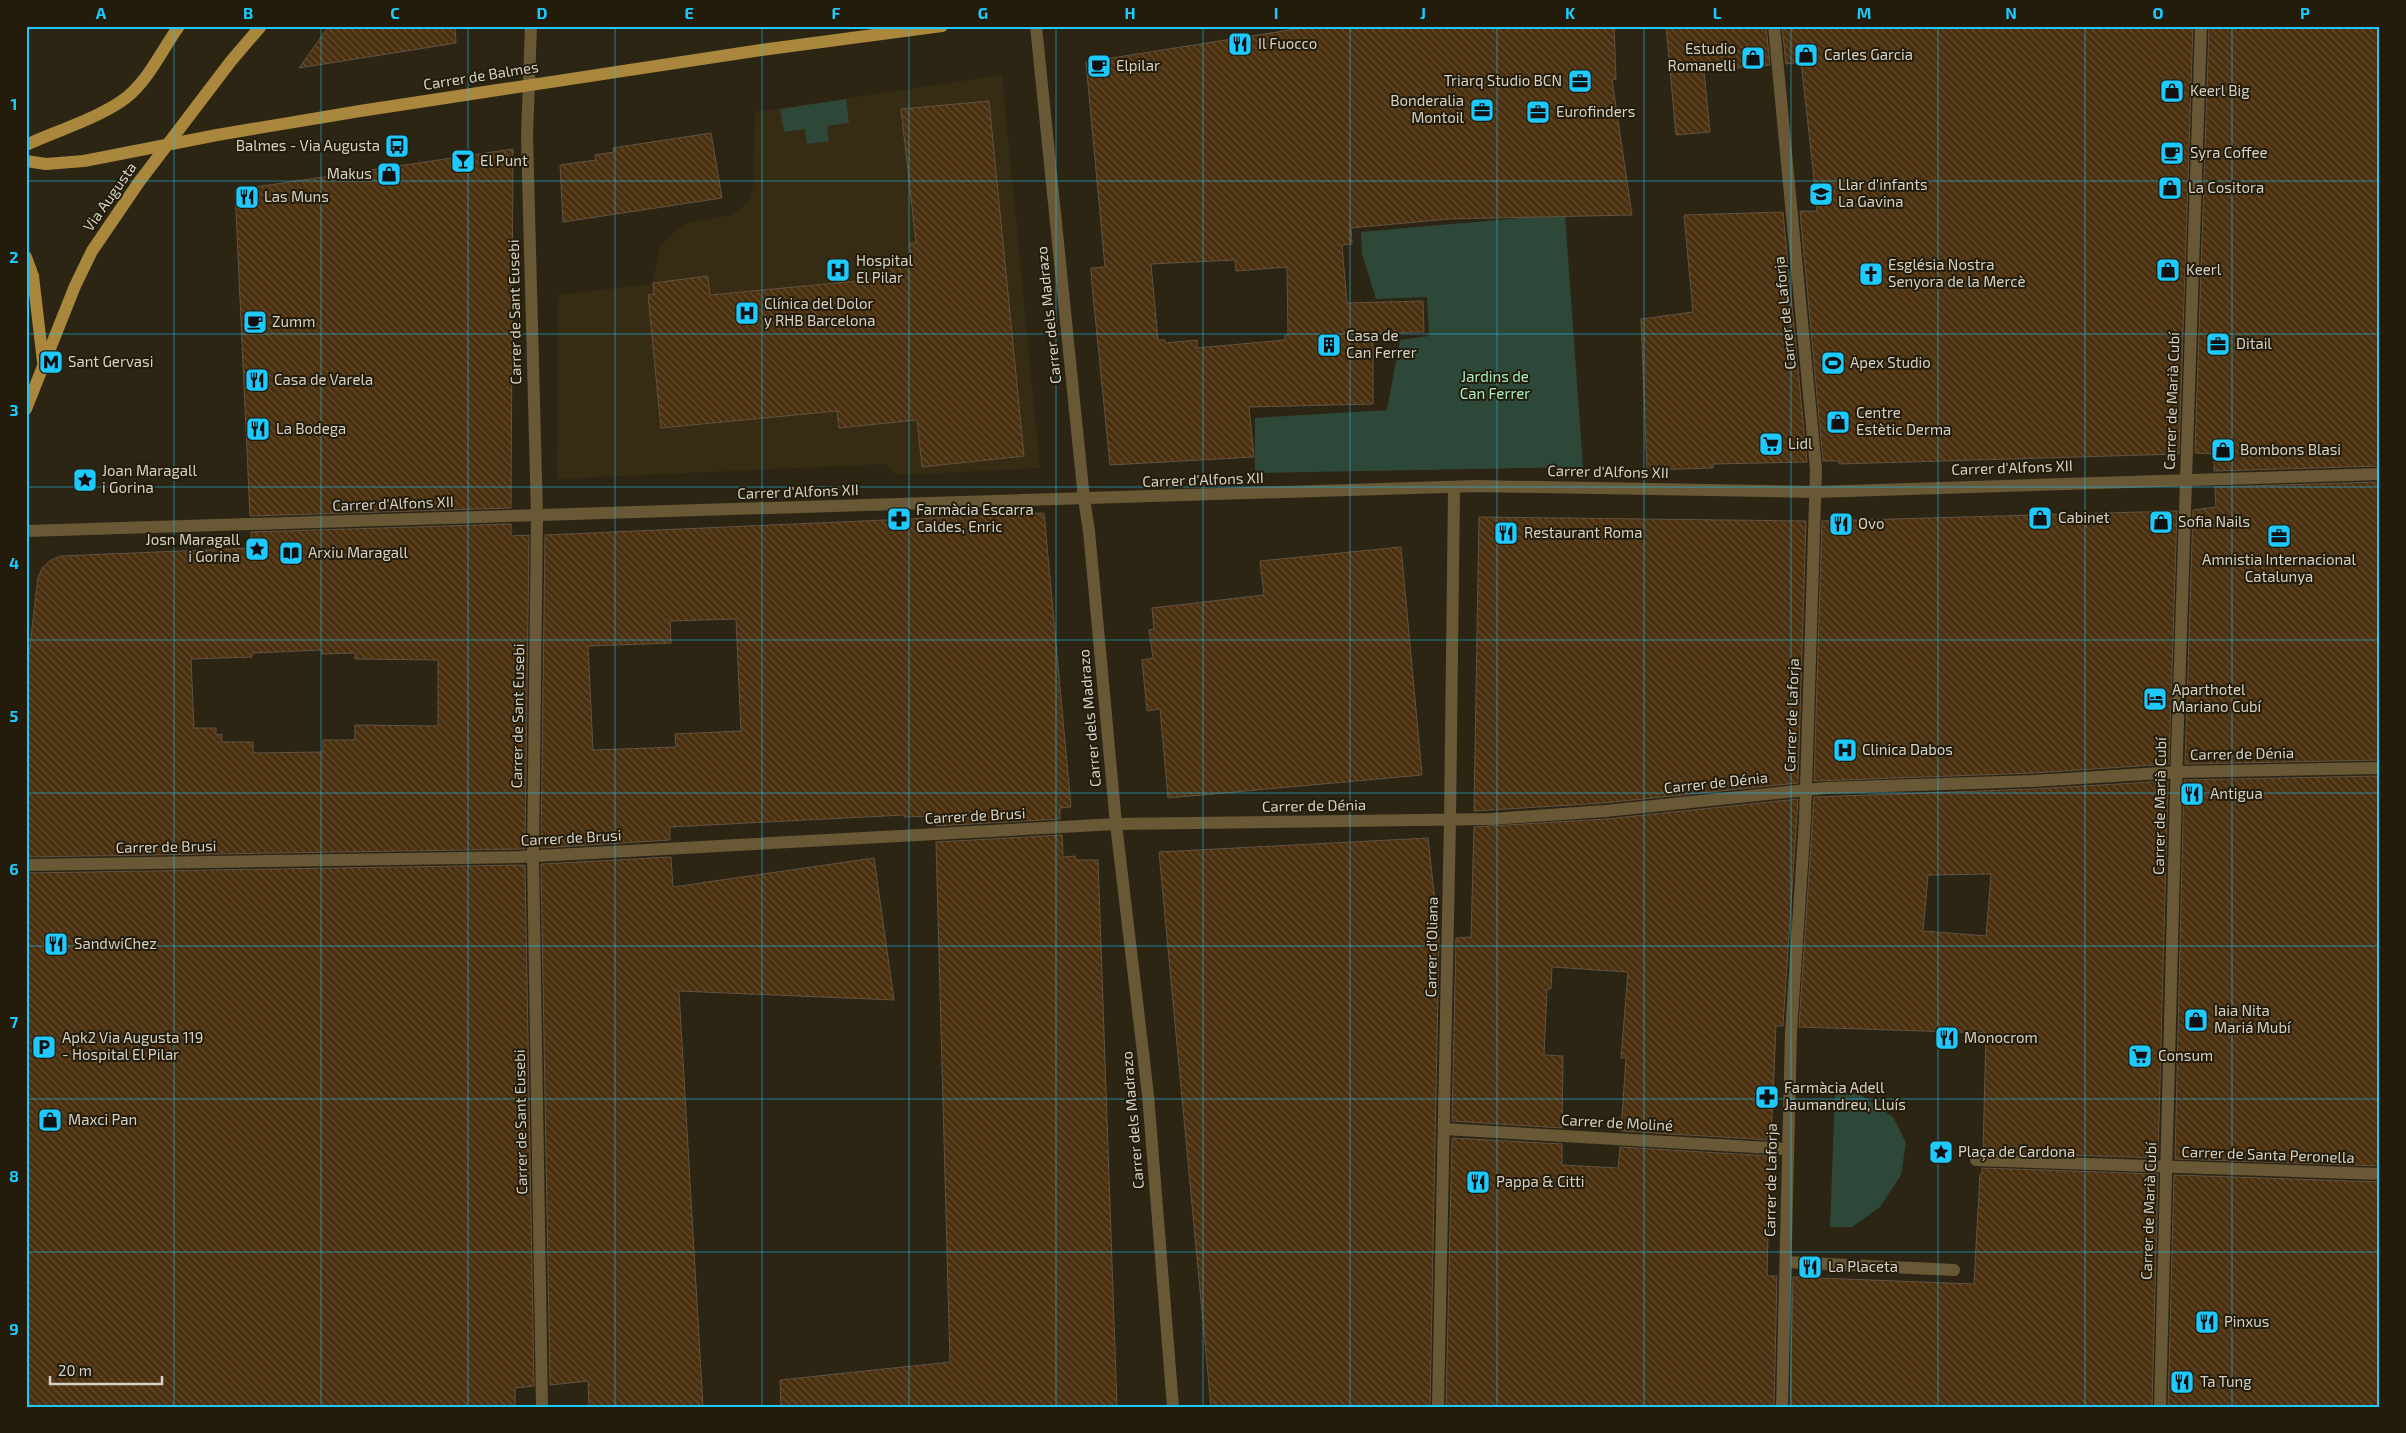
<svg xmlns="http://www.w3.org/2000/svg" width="2406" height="1433" viewBox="0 0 2406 1433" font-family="'Exo 2',sans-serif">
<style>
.built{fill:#362b13}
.green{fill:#2d4739}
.building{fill:url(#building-back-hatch);stroke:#615242;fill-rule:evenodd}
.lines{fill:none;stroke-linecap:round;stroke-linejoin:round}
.minor{stroke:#685836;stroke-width:12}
.major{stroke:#a9883d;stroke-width:12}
.grid{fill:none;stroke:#1ec9fd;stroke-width:1;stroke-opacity:0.55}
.labels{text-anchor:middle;stroke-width:4;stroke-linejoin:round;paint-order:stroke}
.poi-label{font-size:15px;fill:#d6d1c6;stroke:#231c0a;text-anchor:start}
.street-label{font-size:15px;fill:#d6d1c6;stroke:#231c0a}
.park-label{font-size:15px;fill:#a6edc6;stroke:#231c0a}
.neatline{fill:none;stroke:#1ec9fd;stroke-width:2}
.grid-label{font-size:16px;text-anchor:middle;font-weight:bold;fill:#1ec9fd}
</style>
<defs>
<pattern id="building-back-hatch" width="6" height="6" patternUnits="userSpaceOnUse" patternTransform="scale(1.25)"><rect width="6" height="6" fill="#4a300f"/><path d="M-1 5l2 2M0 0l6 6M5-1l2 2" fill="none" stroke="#634d30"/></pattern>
</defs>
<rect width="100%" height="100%" fill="#2d2513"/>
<polygon class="built" points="1002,75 1040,468 901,475 894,473 887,464 557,479 558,295 652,284 659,250 671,234 690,222 731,215 741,209 750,198 753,186 755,112"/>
<g class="green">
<polygon points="846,99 849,123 827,126 829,141 807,144 805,129 784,132 780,109"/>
<polygon points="1565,214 1583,467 1255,473 1255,418 1387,410 1400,340 1429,336 1427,297 1376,299 1362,254 1361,232"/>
<polygon points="1835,1091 1858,1093 1893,1117 1906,1143 1901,1175 1880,1207 1852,1227 1830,1227"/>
</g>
<g class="building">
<polygon points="329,26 455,26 456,43 299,68"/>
<path d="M1315,26h299l2,53 -4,1 20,135 -183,4 -98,9 1,16 -10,1 5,58 76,-2 1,31 -51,1v71l-124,3 5,50 -144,8 -18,-180 -1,-17 14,-1 -19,-205zM1235,260l1,11 51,-4 1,68h-3v5l-88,8v-8l-32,3v-3h-7l-7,-76z"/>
<polygon points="1666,26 1766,26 1770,65 1704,71 1710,132 1676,135"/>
<polygon points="1782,26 2193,26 2179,454 1839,464 1839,461 1823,461 1800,211 1817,211 1812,160 1801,62 1786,64"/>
<polygon points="2209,26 2380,26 2380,466 2214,471 2214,454 2195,453"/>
<polygon points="989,101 1024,456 922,467 917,420 839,428 837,411 661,428 648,295 654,294 653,283 708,276 710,295 879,279 877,265 911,262 910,243 916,243 901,109"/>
<polygon points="711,133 722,198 563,222 560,165 596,160 595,155 614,152 613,148"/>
<polygon points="513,149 511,508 250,516 235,190"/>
<polygon points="1783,212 1807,462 1713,464 1713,468 1647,470 1641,319 1693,312 1684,215"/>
<polygon points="2380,482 2380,760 2185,764 2193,510 2216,507 2215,487"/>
<polygon points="2177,511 2169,764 2033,773 1814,781 1822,521"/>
<path d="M1044,513l27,294 -11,1v11l-124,7 -1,-10 -31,1v-2l-234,12v13l-129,8 4,-313zM736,619l5,112 -66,3 1,13 -83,3 -5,-104 83,-3 -1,-22z"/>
<polygon points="1479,517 1806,521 1798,783 1604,803 1474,811"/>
<path d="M511,524v12l18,-1 -4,314 -499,8v-178l12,-102 5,-10 8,-7 10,-4 191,-8 -1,-16zM322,650v4l33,-1v6l83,1v66l-83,-1v15h-32v12l-70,1v-11h-31v-8l-6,1v-7h-22l-3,-69 61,-2v-4z"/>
<polygon points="1401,547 1422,775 1168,798 1160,709 1147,711 1142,660 1153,658 1149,630 1154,629 1152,608 1264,595 1260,561"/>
<polygon points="2380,776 2380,1166 2175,1159 2184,780"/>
<path d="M2168,781l-10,377 -175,-6 3,-119 -187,-6 15,-230 219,-8zM1991,874l-5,62 -63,-5 5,-56z"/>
<polygon points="1798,799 1783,1026 1776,1026 1771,1140 1621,1131 1626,1058 1621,1058 1628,972 1552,967 1551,989 1547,989 1544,1055 1563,1056 1562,1128 1452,1121 1456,938 1471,937 1474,827 1606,819"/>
<polygon points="1062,835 1063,857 1075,856 1076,860 1098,860 1117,1407 781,1407 780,1380 950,1362 936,842"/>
<polygon points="1428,838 1439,938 1430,1407 1211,1407 1159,852"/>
<polygon points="671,857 673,887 874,858 894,1000 679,991 703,1407 589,1407 588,1381 550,1385 541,864"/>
<polygon points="525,865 534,1386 515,1388 515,1407 29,1407 26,1194 26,873"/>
<polygon points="1452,1138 1562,1144 1562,1165 1618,1168 1620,1147 1770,1156 1767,1276 1777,1276 1774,1407 1446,1407"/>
<polygon points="1982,1168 2158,1174 2152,1407 1790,1407 1793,1277 1974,1284 1980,1174 1982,1174"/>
<polygon points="2174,1175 2380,1182 2380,1407 2168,1407"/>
</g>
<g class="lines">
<g class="minor">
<polyline points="531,26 527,136 537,516 533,856 542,1407"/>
<polyline points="1036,26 1084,499 1089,531 1116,824 1148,1095 1173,1407"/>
<polyline points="1774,26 1816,469 1805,819 1791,1032 1782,1407"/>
<polyline points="26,531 1476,486 1816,492 2380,474"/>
<polyline points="26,865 519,857 1116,824 1492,819 1605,811 1825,788 2033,781 2177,772 2380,768"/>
<polyline points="1444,1129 1788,1149"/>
<polyline points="1976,1160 2380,1174"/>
<polyline points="1786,1262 1954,1270"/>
<polyline points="1438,1407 1450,820 1454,489"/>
<polyline points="2160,1407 2177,753 2201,26"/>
</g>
<g class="major">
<path d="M26,145c30,-14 76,-28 101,-48 22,-18 35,-47 52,-71"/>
<polyline points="26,161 46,164 84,161 217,135 360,111 761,50 942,26"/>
<polyline points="26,257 33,276 43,362"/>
<polyline points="26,409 75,286 92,251 139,182 231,61 261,26"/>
</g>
</g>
<path class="grid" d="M174,26v1381M321,26v1381M468,26v1381M615,26v1381M762,26v1381M909,26v1381M1056,26v1381M1203,26v1381M1350,26v1381M1497,26v1381M1644,26v1381M1791,26v1381M1938,26v1381M2085,26v1381M2232,26v1381M26,181h2354M26,334h2354M26,487h2354M26,640h2354M26,793h2354M26,946h2354M26,1099h2354M26,1252h2354"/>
<defs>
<g id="restaurant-square" transform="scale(1.25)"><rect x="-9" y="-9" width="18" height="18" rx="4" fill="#1ec9fd" stroke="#231c0a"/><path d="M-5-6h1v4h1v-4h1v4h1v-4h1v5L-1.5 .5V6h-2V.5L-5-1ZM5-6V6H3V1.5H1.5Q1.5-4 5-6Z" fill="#111"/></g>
<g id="shop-square" transform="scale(1.25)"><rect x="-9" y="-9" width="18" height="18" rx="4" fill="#1ec9fd" stroke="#231c0a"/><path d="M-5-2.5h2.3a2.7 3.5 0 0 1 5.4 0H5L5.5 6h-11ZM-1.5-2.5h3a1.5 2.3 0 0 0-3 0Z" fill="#111"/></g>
<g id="cafe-square" transform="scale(1.25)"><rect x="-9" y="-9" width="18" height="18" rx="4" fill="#1ec9fd" stroke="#231c0a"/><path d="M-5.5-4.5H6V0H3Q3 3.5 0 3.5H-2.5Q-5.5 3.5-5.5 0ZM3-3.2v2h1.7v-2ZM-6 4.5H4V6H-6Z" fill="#111"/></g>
<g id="office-square" transform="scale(1.25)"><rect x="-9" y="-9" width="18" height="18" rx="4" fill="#1ec9fd" stroke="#231c0a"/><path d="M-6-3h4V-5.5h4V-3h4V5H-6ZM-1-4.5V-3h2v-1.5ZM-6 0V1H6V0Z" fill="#111"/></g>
<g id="bus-square" transform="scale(1.25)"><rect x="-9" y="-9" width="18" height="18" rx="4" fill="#1ec9fd" stroke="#231c0a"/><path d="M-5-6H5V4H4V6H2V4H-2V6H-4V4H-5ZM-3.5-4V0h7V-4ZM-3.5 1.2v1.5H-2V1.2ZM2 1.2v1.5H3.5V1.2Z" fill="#111"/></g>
<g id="bar-square" transform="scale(1.25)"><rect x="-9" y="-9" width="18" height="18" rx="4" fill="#1ec9fd" stroke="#231c0a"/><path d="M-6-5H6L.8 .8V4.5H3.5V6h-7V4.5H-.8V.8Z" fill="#111"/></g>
<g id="school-square" transform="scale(1.25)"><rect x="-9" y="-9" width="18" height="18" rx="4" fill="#1ec9fd" stroke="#231c0a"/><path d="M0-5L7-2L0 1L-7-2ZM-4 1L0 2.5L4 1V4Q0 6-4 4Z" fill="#111"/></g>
<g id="hospital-square" transform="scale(1.25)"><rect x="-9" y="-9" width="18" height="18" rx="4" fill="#1ec9fd" stroke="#231c0a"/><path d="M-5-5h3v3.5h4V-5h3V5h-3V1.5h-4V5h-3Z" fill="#111"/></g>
<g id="church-square" transform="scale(1.25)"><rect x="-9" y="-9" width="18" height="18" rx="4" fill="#1ec9fd" stroke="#231c0a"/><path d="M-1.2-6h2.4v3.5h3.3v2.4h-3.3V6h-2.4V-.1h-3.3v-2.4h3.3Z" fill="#111"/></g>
<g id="building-square" transform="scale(1.25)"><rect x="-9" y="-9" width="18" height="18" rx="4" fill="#1ec9fd" stroke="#231c0a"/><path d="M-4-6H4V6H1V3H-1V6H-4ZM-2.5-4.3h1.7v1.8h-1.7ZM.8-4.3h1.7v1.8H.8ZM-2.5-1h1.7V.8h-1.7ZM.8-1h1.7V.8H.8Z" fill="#111"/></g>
<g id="metro-square" transform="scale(1.25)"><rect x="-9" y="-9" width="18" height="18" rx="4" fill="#1ec9fd" stroke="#231c0a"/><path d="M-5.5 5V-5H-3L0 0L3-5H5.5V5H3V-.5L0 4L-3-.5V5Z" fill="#111"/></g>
<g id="stadium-square" transform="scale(1.25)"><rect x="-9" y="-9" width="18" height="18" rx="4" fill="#1ec9fd" stroke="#231c0a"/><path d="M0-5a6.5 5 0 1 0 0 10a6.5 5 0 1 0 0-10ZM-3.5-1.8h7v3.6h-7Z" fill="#111"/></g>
<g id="supermarket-square" transform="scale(1.25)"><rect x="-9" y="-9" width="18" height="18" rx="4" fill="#1ec9fd" stroke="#231c0a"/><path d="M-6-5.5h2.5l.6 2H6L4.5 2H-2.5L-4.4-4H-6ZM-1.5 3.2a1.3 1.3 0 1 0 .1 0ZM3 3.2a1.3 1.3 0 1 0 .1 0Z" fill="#111"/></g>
<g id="sight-square" transform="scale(1.25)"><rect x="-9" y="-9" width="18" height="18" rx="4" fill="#1ec9fd" stroke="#231c0a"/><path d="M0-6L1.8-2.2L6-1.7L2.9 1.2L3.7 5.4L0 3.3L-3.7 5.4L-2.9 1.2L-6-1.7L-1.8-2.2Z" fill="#111"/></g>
<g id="pharmacy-square" transform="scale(1.25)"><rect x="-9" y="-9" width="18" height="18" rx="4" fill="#1ec9fd" stroke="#231c0a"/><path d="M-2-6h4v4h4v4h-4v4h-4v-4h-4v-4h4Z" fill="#111"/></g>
<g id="library-square" transform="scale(1.25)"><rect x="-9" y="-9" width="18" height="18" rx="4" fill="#1ec9fd" stroke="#231c0a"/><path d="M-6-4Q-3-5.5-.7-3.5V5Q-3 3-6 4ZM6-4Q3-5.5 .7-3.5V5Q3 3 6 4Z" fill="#111"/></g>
<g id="hotel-square" transform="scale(1.25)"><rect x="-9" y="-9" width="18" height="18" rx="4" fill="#1ec9fd" stroke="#231c0a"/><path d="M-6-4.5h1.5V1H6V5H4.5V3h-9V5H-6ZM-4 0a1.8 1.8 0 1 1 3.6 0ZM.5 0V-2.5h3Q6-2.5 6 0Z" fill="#111"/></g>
<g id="parking-square" transform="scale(1.25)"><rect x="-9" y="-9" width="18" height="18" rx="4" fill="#1ec9fd" stroke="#231c0a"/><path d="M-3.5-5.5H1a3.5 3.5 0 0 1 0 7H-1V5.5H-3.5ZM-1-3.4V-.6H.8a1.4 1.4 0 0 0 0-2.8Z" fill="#111"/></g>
</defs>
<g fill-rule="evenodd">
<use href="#restaurant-square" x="1240" y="44"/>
<use href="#shop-square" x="1806" y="55"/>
<use href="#shop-square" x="1753" y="58"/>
<use href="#cafe-square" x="1099" y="66"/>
<use href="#office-square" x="1580" y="81"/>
<use href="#shop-square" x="2172" y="91"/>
<use href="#office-square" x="1482" y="110"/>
<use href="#office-square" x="1538" y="112"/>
<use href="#bus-square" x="397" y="146"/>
<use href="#cafe-square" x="2172" y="153"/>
<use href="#bar-square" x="463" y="161"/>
<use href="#shop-square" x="389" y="174"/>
<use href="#shop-square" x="2170" y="188"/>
<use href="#school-square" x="1821" y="194"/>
<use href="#restaurant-square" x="247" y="197"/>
<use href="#hospital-square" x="838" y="270"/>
<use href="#shop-square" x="2168" y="270"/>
<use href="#church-square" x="1871" y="274"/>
<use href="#hospital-square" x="747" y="313"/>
<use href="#cafe-square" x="255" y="322"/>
<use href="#office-square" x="2218" y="344"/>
<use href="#building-square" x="1329" y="345"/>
<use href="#metro-square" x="51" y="362"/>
<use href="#stadium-square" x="1833" y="363"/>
<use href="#restaurant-square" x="257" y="380"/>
<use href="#shop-square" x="1838" y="422"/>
<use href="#restaurant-square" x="258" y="429"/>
<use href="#supermarket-square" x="1771" y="444"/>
<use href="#shop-square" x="2223" y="450"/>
<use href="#sight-square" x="85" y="480"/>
<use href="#shop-square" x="2040" y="518"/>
<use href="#pharmacy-square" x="899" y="519"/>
<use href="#shop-square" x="2161" y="522"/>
<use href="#restaurant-square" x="1841" y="524"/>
<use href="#restaurant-square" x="1506" y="533"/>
<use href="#office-square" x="2279" y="536"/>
<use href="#sight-square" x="257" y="549"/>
<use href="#library-square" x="291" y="553"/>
<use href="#hotel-square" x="2155" y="699"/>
<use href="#hospital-square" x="1845" y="750"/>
<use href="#restaurant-square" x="2192" y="794"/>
<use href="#restaurant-square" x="56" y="944"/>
<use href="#shop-square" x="2196" y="1020"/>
<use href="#restaurant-square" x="1947" y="1038"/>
<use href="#parking-square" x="44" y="1047"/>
<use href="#supermarket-square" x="2140" y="1056"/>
<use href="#pharmacy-square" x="1767" y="1097"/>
<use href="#shop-square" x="50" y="1120"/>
<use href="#sight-square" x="1941" y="1152"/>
<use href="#restaurant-square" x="1478" y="1182"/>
<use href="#restaurant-square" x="1810" y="1267"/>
<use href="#restaurant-square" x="2207" y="1322"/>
<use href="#restaurant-square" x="2182" y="1382"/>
</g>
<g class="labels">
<g class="poi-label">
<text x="1258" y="49">Il Fuocco</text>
<text x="1736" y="54" text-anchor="end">Estudio<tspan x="1736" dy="17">Romanelli</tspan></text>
<text x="1824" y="60">Carles Garcia</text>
<text x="1116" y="71">Elpilar</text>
<text x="1562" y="86" text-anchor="end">Triarq Studio BCN</text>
<text x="2190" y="96">Keerl Big</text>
<text x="1464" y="106" text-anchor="end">Bonderalia<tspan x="1464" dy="17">Montoil</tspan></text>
<text x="1556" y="117">Eurofinders</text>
<text x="380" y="151" text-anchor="end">Balmes - Via Augusta</text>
<text x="2190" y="158">Syra Coffee</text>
<text x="480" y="166">El Punt</text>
<text x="372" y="179" text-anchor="end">Makus</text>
<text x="1838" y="190">Llar d'infants<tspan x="1838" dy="17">La Gavina</tspan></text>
<text x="2188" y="193">La Cositora</text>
<text x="264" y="202">Las Muns</text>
<text x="856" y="266">Hospital<tspan x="856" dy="17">El Pilar</tspan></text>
<text x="1888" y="270">Església Nostra<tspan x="1888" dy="17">Senyora de la Mercè</tspan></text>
<text x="2186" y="275">Keerl</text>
<text x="764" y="309">Clínica del Dolor<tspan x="764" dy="17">y RHB Barcelona</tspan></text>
<text x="272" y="327">Zumm</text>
<text x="1346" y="341">Casa de<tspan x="1346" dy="17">Can Ferrer</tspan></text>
<text x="2236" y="349">Ditail</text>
<text x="68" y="367">Sant Gervasi</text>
<text x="1850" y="368">Apex Studio</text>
<text x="274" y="385">Casa de Varela</text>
<text x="1856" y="418">Centre<tspan x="1856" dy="17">Estètic Derma</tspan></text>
<text x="276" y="434">La Bodega</text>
<text x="1788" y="449">Lidl</text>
<text x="2240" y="455">Bombons Blasi</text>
<text x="102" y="476">Joan Maragall<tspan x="102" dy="17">i Gorina</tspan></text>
<text x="916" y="515">Farmàcia Escarra<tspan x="916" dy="17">Caldes, Enric</tspan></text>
<text x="2058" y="523">Cabinet</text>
<text x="2178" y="527">Sofia Nails</text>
<text x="1858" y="529">Ovo</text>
<text x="1524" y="538">Restaurant Roma</text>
<text x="240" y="545" text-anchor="end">Josn Maragall<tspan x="240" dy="17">i Gorina</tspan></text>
<text x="308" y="558">Arxiu Maragall</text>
<text x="2279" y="565" text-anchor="middle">Amnistia Internacional<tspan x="2279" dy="17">Catalunya</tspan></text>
<text x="2172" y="695">Aparthotel<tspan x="2172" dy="17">Mariano Cubí</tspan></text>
<text x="1862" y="755">Clinica Dabos</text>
<text x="2210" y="799">Antigua</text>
<text x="74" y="949">SandwiChez</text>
<text x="2214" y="1016">Iaia Nita<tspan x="2214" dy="17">Mariá Mubí</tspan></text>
<text x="62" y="1043">Apk2 Via Augusta 119<tspan x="62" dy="17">- Hospital El Pilar</tspan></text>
<text x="1964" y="1043">Monocrom</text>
<text x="2158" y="1061">Consum</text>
<text x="1784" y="1093">Farmàcia Adell<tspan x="1784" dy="17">Jaumandreu, Lluís</tspan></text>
<text x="68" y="1125">Maxci Pan</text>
<text x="1958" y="1157">Plaça de Cardona</text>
<text x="1496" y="1187">Pappa &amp; Citti</text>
<text x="1828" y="1272">La Placeta</text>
<text x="2224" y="1327">Pinxus</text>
<text x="2200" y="1387">Ta Tung</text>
</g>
<g class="street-label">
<text transform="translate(481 76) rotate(-9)" y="5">Carrer de Balmes</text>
<text transform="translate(110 197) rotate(-55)" y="5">Via Augusta</text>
<text transform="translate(515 312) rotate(-91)" y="5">Carrer de Sant Eusebi</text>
<text transform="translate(1785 313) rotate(-96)" y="5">Carrer de Laforja</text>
<text transform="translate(1049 315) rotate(-96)" y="5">Carrer dels Madrazo</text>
<text transform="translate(2172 401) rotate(-88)" y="5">Carrer de Marià Cubí</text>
<text transform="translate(2012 468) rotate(-2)" y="5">Carrer d'Alfons XII</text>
<text transform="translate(1608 472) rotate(1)" y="5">Carrer d'Alfons XII</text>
<text transform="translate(1203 480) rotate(-2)" y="5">Carrer d'Alfons XII</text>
<text transform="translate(798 492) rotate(-2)" y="5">Carrer d'Alfons XII</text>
<text transform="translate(393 504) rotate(-2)" y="5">Carrer d'Alfons XII</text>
<text transform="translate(1792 715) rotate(-88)" y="5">Carrer de Laforja</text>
<text transform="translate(518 716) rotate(-89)" y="5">Carrer de Sant Eusebi</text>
<text transform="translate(1090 718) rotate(-95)" y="5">Carrer dels Madrazo</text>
<text transform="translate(2242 754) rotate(-1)" y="5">Carrer de Dénia</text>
<text transform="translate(1716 783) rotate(-6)" y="5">Carrer de Dénia</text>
<text transform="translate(1314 806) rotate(-1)" y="5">Carrer de Dénia</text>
<text transform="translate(2160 806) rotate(-89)" y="5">Carrer de Marià Cubí</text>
<text transform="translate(975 816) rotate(-3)" y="5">Carrer de Brusi</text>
<text transform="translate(571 838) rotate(-3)" y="5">Carrer de Brusi</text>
<text transform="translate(166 847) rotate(-1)" y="5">Carrer de Brusi</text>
<text transform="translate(1432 947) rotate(-89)" y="5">Carrer d'Oliana</text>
<text transform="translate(1133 1120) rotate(-95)" y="5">Carrer dels Madrazo</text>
<text transform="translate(521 1122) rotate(-91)" y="5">Carrer de Sant Eusebi</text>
<text transform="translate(1617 1123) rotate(3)" y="5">Carrer de Moliné</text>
<text transform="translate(2268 1155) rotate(2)" y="5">Carrer de Santa Peronella</text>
<text transform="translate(1771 1180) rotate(-89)" y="5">Carrer de Laforja</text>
<text transform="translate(2149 1211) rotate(-88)" y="5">Carrer de Marià Cubí</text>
</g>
<g class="park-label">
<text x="1495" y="382">Jardins de<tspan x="1495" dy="17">Can Ferrer</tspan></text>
</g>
</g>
<rect width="2406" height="1433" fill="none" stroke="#231c0a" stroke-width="55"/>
<path d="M50 1376v8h112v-8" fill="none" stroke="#d6d1c6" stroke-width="2.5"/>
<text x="58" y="1376" font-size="15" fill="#d6d1c6" stroke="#231c0a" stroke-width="4" paint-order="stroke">20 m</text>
<rect x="28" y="28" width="2350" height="1378" class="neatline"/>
<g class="grid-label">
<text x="101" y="19">A</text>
<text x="248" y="19">B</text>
<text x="395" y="19">C</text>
<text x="542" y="19">D</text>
<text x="689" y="19">E</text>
<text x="836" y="19">F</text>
<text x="983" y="19">G</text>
<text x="1130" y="19">H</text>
<text x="1276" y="19">I</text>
<text x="1423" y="19">J</text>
<text x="1570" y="19">K</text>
<text x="1717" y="19">L</text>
<text x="1864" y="19">M</text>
<text x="2011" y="19">N</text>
<text x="2158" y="19">O</text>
<text x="2305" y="19">P</text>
<text x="14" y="110">1</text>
<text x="14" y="263">2</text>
<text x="14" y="416">3</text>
<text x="14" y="569">4</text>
<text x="14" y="722">5</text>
<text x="14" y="875">6</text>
<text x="14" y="1028">7</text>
<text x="14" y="1182">8</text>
<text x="14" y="1335">9</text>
</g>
</svg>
